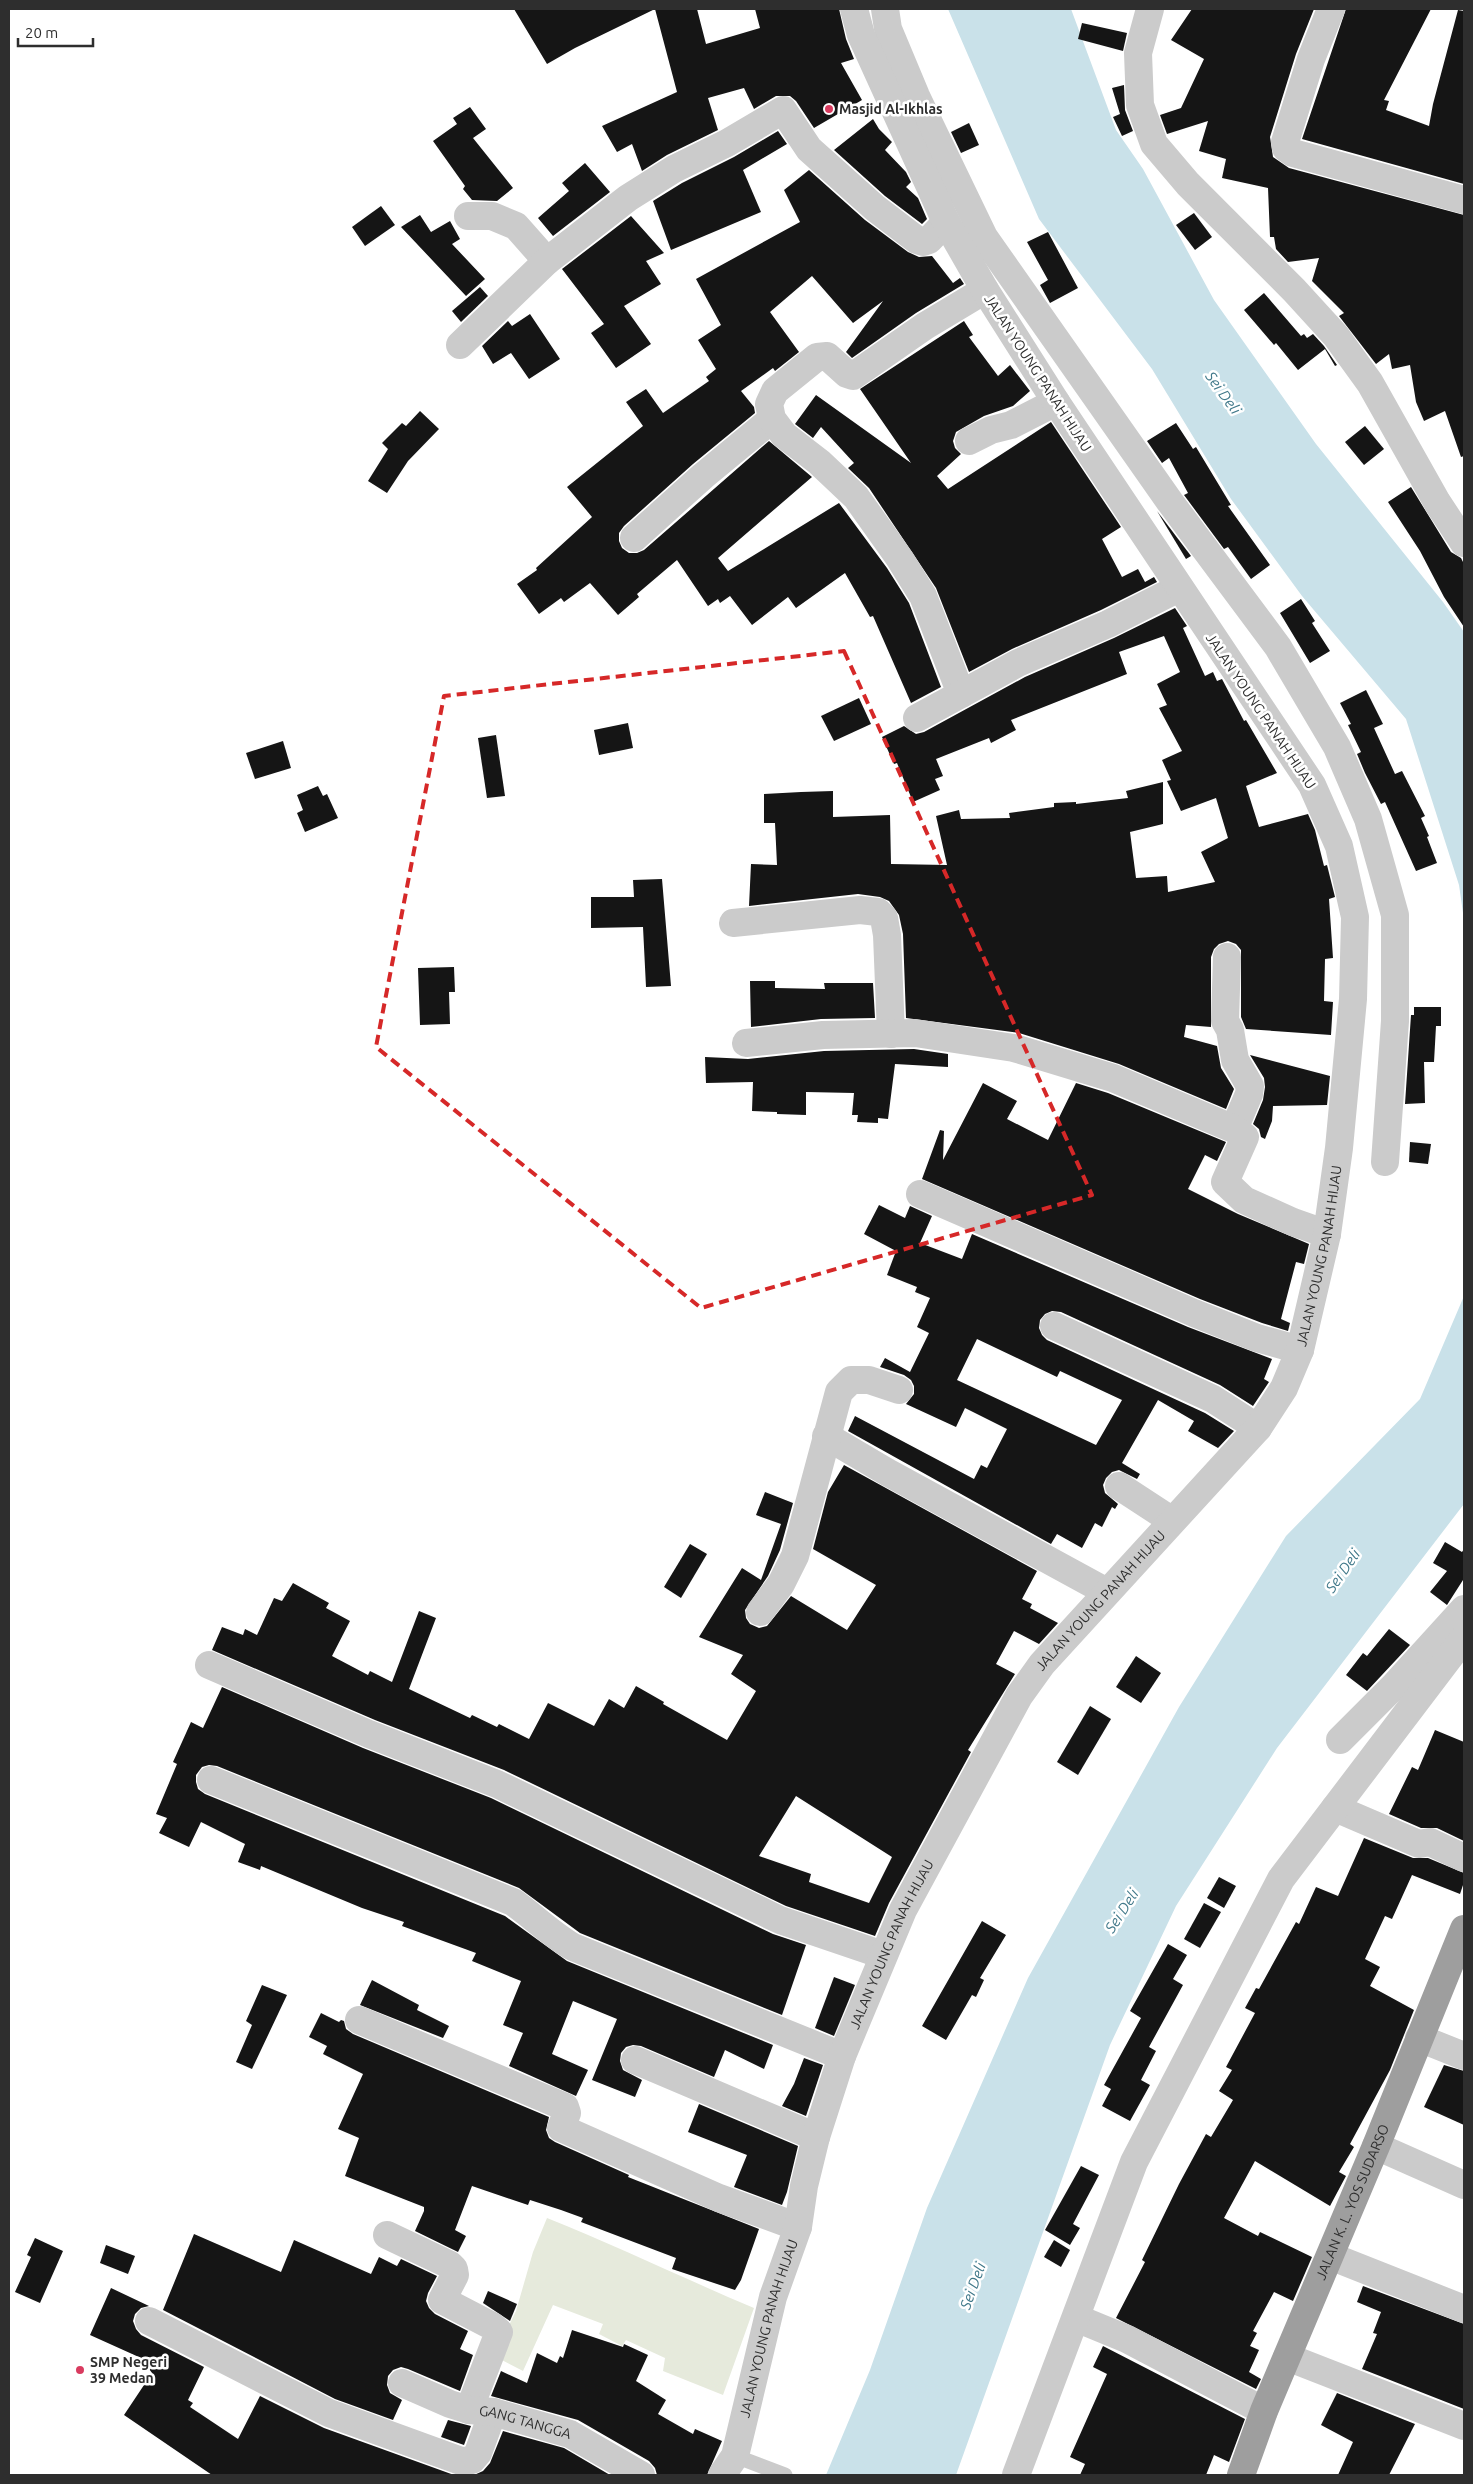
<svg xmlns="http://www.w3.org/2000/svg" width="1473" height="2484" viewBox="0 0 1473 2484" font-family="Ubuntu,sans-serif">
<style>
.green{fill:#e6eadc}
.water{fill:#c9e1e9}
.building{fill:#151515;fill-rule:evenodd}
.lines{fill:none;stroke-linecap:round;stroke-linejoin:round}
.service{stroke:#cbcbcb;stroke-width:15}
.minor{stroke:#cbcbcb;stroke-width:28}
.tertiary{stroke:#cbcbcb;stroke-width:28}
.trunk{stroke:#9e9e9e;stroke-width:28}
.marked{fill:none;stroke:#d62828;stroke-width:4;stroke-dasharray:10 6;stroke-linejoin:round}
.poi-dot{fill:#d93b5f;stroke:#fff;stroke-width:2}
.labels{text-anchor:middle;stroke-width:5;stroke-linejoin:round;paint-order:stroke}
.poi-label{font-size:14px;font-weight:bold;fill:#2e2e2e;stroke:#fff;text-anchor:start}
.street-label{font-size:14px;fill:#2e2e2e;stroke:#fff}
.water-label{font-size:15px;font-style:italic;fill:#41798a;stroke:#fff}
</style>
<rect width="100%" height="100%" fill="#fff"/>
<path class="green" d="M547,2218c70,28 138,61 207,90l-31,87 -60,-24 2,-13 -39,-18 -4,6 -23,-12 4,-10 -50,-19 -30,66 -29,-15 22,-45 17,-59z"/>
<g class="water">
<polygon points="948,9 1071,9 1116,130 1143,169 1214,300 1316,444 1443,602 1464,632 1464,920 1459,885 1406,719 1302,596 1231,499 1152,369 1039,219"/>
<polygon points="1464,1296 1464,1504 1277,1748 1176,1906 1110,2045 956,2475 826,2475 870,2370 927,2208 1028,1978 1179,1707 1286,1536 1420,1399"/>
</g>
<g class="building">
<polygon points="514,9 697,9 706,44 760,28 755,9 839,9 846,39 854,59 841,63 862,100 814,128 796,101 790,96 776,96 754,109 744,88 708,98 718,130 667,155 642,171 632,144 617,152 602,126 677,92 655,9 575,48 547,64"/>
<polygon points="1192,9 1314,9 1296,54 1270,137 1273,157 1289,168 1464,215 1464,456 1461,457 1445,411 1424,421 1416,402 1410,365 1392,369 1389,354 1376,364 1339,316 1344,313 1312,281 1319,258 1288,262 1276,249 1274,237 1270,237 1268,188 1222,178 1226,159 1199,151 1208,121 1167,134 1160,115 1181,108 1204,59 1171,40"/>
<polygon points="1346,9 1431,9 1384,100 1389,101 1386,110 1429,126 1433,104 1458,10 1464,11 1464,184 1302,139"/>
<polygon points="1082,23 1127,33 1123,51 1078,39"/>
<polygon points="1124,85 1125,110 1133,131 1122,136 1113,117 1120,114 1112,88"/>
<polygon points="470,107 486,129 473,138 513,188 497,201 472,200 463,189 465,186 433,141 457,124 453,118"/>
<polygon points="873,119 879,129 892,142 885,150 906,172 911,182 906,187 918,198 927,219 922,224 885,196 834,150"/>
<polygon points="969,123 979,145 961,153 951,132"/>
<polygon points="778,131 787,144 743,170 761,212 671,250 653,201 682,183 734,157"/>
<polygon points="585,163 610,192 553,236 538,218 569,191 562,183"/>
<polygon points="809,170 865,220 908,252 919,257 932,256 953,283 960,278 964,284 916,313 852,358 846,352 883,301 853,323 812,276 770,312 799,352 775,371 773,368 741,391 754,407 755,413 693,464 624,526 619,533 619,541 622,548 629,553 637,553 644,550 769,441 812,477 718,558 728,571 839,503 887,568 909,603 941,687 911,703 873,616 870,617 845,573 796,608 788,597 752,625 730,596 720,603 718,599 708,606 677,560 637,594 639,597 618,615 590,583 564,602 561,598 539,614 517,584 537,570 536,568 592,517 567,487 643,426 626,402 646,389 663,413 709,381 706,377 716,369 698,340 721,325 696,279 800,222 784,190"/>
<polygon points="381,206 395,225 365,246 352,227"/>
<polygon points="1194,213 1212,237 1195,250 1176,225"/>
<polygon points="420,215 431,232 450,221 460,239 452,244 485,279 466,296 401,227"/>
<polygon points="631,216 664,253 646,261 661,284 624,306 651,344 616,368 591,333 604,324 562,269"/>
<polygon points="1048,232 1078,288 1050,303 1040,285 1048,280 1027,242"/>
<polygon points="480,287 488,296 461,322 452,311"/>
<polygon points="1264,293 1301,336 1304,334 1307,338 1313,334 1324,346 1337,365 1335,366 1325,349 1298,370 1276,343 1274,345 1244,310"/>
<polygon points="530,314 560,359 529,379 511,353 493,364 482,346 508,321 512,326"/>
<polygon points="964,321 973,335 969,337 998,376 1010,365 1030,391 1013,406 984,416 956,432 953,441 955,448 961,454 937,476 948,489 1051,422 1121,527 1102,539 1122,577 1138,569 1145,582 1154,577 1157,582 1101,610 1012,649 969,672 936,588 869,488 848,468 854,463 821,427 813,438 795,424 816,395 911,463 860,389"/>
<polygon points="420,411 439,429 408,461 387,493 368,481 388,449 382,443 402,423 406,426"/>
<polygon points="1176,423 1193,449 1196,447 1231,505 1228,506 1270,565 1251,579 1228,547 1224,549 1184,495 1188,493 1169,458 1162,463 1147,441"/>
<polygon points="1365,426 1384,449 1364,465 1345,442"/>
<polygon points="1411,487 1451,552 1461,558 1464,564 1464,627 1444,597 1420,551 1388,502"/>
<polygon points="1157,511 1191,556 1186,559"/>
<polygon points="1301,599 1315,621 1312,623 1330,651 1310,663 1280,613"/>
<polygon points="1175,608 1187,626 1183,628 1205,676 1213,672 1217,681 1222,679 1244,721 1246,720 1277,773 1246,786 1259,827 1308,814 1315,830 1324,866 1327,865 1335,897 1329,899 1333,958 1325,959 1324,1001 1333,1002 1331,1035 1246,1029 1241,1017 1241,950 1236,944 1228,941 1219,944 1214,949 1211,957 1211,1027 1186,1025 1184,1037 1217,1046 1221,1068 1234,1089 1226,1109 1119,1064 1019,1033 906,1018 903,934 899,915 889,901 880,897 858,894 749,906 751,864 777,865 775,823 764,823 764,794 801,792 833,791 833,817 890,815 891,864 947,865 936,816 959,810 961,819 1010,818 1009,813 1054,807 1054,803 1076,802 1076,804 1128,798 1126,791 1163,782 1163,824 1130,832 1136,878 1167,876 1168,892 1215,882 1201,852 1228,838 1216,798 1181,811 1167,781 1171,780 1162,760 1182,751 1159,708 1167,705 1157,684 1180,672 1164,636 1119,652 1127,674 1011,720 1016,730 991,743 989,738 936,759 943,776 935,779 940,790 913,802 897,763 894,764 882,737 904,726 916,734 924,732 1025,677 1114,638"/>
<polygon points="1366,690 1383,724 1374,728 1395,774 1402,771 1425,816 1421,818 1429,836 1427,837 1437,863 1416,871 1385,802 1381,804 1365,773 1357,754 1361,752 1348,725 1351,724 1340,703"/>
<polygon points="859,698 871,724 834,741 821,716"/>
<polygon points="628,723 633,748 599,755 594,730"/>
<polygon points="496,735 505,796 487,798 478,738"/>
<polygon points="283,741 291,768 255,779 246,753"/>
<polygon points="318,786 323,796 327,794 338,818 305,832 297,813 303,810 297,795"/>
<polygon points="662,879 671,986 646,987 643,927 591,928 591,897 634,897 633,880"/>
<polygon points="454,967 455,992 449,992 450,1024 420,1025 418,968"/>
<polygon points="750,981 775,981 775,988 825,989 824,983 873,983 875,1018 821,1019 751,1027"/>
<polygon points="1414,1007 1441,1007 1441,1026 1436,1026 1434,1062 1424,1062 1425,1103 1405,1104 1411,1015 1414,1015"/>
<polygon points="914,1049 948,1054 948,1067 895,1064 888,1119 878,1118 878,1123 857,1122 858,1115 852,1115 854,1093 806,1092 806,1115 777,1114 777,1112 752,1111 753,1082 706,1083 705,1057 748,1059 824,1051"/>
<polygon points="1250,1055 1330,1076 1327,1105 1273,1106 1272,1121 1265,1139 1261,1137 1259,1129 1253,1124 1263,1100 1265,1087 1264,1078"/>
<polygon points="983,1083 1017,1101 1007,1119 1048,1140 1076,1083 1108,1093 1226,1142 1217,1161 1205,1155 1188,1189 1238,1214 1309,1244 1304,1264 1296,1262 1281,1319 1290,1323 1288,1331 1262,1323 1200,1299 922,1179 940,1130 944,1131 943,1160"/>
<polygon points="1410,1142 1431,1144 1428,1164 1409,1162"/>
<path d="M879,1205l26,13 5,-12 22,10 -12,27 42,16 10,-25 216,93 84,32 -8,20 5,3 -16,24 -33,-21 -159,-73 -9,-1 -7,3 -5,6 -1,8 3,7 5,5 158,73 29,18 -16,17 -30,-17 6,-10 -36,-21 -36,63 18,11 -3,5 -18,-9 -7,2 -6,6 -3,7 2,8 13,11 -3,5 -3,-2 -10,20 -7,-4 -13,25 -25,-14 -6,10 -203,-113 7,-15 119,63 7,-14 6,3 20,-39 -42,-21 -9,19 -50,-23 8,-10v-8l-3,-6 -7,-5 -24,-8 5,-9 25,14 19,-39 -12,-6 13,-29 -15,-6 2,-5 -30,-12 9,-24 -32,-17zM977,1339l80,38 3,-6 62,29 -26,45 -139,-65z"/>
<path d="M844,1465l193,106 -15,28 10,5 -2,4 28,15 -19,21 -25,-13 -18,33 19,10 -47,76 3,2 -82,151 -14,33 -89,-30 -282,-136 -129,-50 -163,-70 10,-23 21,8 2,-6 12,6 17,-37 8,3 11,-18 36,20 -3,5 24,13 -18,35 36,19 2,-4 22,11 27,-71 17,7 -27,71 61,29 2,-3 25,12 2,-3 30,15 19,-36 46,23 15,-27 15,9 12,-22 28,16 -1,2 64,36 29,-49 -25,-17 12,-19 -44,-18 43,-69 19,12 20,-56 -25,-9 9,-23 28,11 -13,47 -12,26 -23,34 1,8 4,6 9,4 8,-2 24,-30 56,34 29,-45 -63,-36 15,-57zM796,1796l96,61 -23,46 -60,-21 2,-8 -52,-18z"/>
<polygon points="1445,1542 1462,1552 1464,1549 1464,1580 1463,1580 1447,1605 1430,1592 1447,1571 1433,1563"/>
<polygon points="690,1544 707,1554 681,1598 664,1587"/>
<polygon points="1389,1629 1410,1645 1367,1691 1346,1675 1363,1653 1367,1656"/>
<polygon points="1136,1656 1161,1673 1141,1703 1116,1687"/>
<polygon points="222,1687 363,1748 491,1798 773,1934 806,1945 782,2015 580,1933 519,1888 217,1766 209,1765 202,1767 196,1775 196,1782 198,1789 205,1794 505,1916 567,1961 773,2045 764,2069 725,2050 714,2077 641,2046 633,2045 626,2047 621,2053 620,2061 623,2070 642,2080 635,2097 592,2080 617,2019 573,2001 552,2054 588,2070 576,2096 509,2066 523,2033 503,2025 521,1981 472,1961 476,1953 402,1926 404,1922 362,1908 261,1866 260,1870 238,1862 245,1844 201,1822 189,1847 159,1833 167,1818 156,1814 177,1764 173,1762 191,1722 203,1728"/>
<polygon points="1090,1706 1111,1719 1078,1775 1057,1762"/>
<polygon points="1435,1730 1464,1742 1464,1841 1437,1828 1421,1828 1389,1814 1412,1767 1418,1770"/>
<polygon points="1364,1838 1413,1858 1428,1858 1464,1873 1464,1882 1460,1894 1412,1875 1392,1919 1385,1916 1365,1959 1380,1967 1370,1986 1414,2010 1390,2070 1350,2144 1354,2147 1339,2172 1346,2176 1330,2206 1255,2161 1224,2218 1258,2236 1260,2232 1312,2257 1293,2301 1274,2292 1253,2331 1257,2333 1250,2346 1259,2350 1249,2372 1261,2379 1256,2389 1116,2318 1145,2262 1142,2260 1179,2184 1206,2134 1211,2137 1233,2100 1219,2091 1232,2070 1226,2067 1255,2013 1245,2008 1256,1988 1259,1989 1296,1922 1299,1924 1316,1887 1338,1896"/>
<polygon points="1219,1877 1236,1886 1224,1908 1207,1898"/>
<polygon points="1204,1903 1221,1912 1200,1948 1184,1939"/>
<polygon points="982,1921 1006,1935 980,1978 984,1980 976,1997 972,1995 946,2040 922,2026"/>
<polygon points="1168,1944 1187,1955 1173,1979 1183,1985 1149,2047 1156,2051 1141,2080 1150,2085 1130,2121 1102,2106 1111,2089 1104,2085 1141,2018 1130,2011"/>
<polygon points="834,1977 855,1985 834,2036 815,2028"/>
<polygon points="372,1980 419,2005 417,2010 449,2026 443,2038 360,2005"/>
<polygon points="262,1985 287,1995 252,2069 236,2062 252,2025 246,2021"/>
<polygon points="321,2013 339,2022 341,2020 344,2021 346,2029 353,2034 549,2117 546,2130 549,2138 555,2142 629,2175 628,2177 759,2229 741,2280 735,2290 672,2269 676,2258 581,2222 583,2218 561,2210 530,2200 528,2205 472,2186 455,2230 466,2236 458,2252 415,2231 424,2211 424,2207 345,2176 359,2138 338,2129 363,2074 323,2054 327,2046 309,2037"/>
<polygon points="804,2058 823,2065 806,2116 782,2106 794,2084"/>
<polygon points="1444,2065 1464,2071 1464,2125 1424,2107"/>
<polygon points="699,2104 798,2146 787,2192 782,2205 734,2187 747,2155 688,2132"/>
<polygon points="1081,2166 1099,2175 1073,2224 1080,2228 1070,2245 1045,2230"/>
<polygon points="194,2234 281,2272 294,2240 371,2274 379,2257 397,2266 401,2259 437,2276 428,2293 426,2301 429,2308 435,2314 468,2331 460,2349 473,2355 460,2391 408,2369 401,2367 393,2370 388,2376 387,2385 390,2393 402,2400 393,2420 335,2399 163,2310"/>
<polygon points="35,2238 63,2251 40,2303 15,2292 31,2257 27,2255"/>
<polygon points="1054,2240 1070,2250 1061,2267 1044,2257"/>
<polygon points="106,2245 135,2256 128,2274 100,2263"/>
<polygon points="1363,2286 1464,2324 1464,2409 1362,2369 1377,2334 1373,2333 1381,2312 1357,2302"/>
<polygon points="111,2288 149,2306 141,2308 135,2314 133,2321 136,2329 141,2335 204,2367 188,2400 193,2403 190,2407 238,2439 260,2396 324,2428 454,2475 212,2475 124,2415 152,2373 141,2358 90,2335"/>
<polygon points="488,2291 517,2304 510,2321 483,2303"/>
<polygon points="572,2330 623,2347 624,2344 648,2355 636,2381 666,2400 658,2414 693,2434 695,2429 722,2441 707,2475 657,2475 655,2468 649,2461 578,2420 491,2396 501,2371 527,2383 537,2353 557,2363 560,2356 563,2358"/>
<polygon points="1103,2346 1245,2419 1229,2462 1214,2455 1206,2475 1080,2475 1085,2464 1070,2457 1107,2374 1093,2367"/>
<polygon points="1337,2393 1415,2424 1389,2475 1338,2475 1353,2442 1321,2425"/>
<polygon points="448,2420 471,2426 464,2445 441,2437"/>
<polygon points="503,2431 564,2448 610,2475 474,2475 483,2471 490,2463"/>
</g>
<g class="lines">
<polyline class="service" points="735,2456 785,2475"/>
<g class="minor">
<polyline points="885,9 888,29 916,96 984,237 1170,502 1278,647 1337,747 1368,819 1395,915 1395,1021 1385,1162"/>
<polyline points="1150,9 1138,53 1140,105 1154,144 1188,184 1294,290 1336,336 1370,383 1437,502 1464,543"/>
<polyline points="1331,9 1311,59 1285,142 1286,148 1293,153 1464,200"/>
<polyline points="468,216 492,216 516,226 547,261"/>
<polyline points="460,345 547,261 628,198 674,169 727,143 783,110 809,149 875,208 917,240 923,242 929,240 946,222"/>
<polyline points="969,441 991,430 1011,425 1056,402"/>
<polyline points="634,538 703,476 772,419"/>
<polyline points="961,694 923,596 900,559 856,497 819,462 784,435 772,419 769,404 775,391 817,357 827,356 847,374 853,376 925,326 985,290"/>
<polyline points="917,718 1018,663 1108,624 1179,588"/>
<polyline points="733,923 860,910 878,912 884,918 887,935 891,1034"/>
<polyline points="1227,957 1225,1021 1230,1030 1235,1060 1250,1086 1249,1094 1234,1129"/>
<polyline points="746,1043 823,1035 915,1033 1014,1048 1113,1078 1234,1129 1245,1137 1225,1182 1244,1200 1293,1222 1327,1234"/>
<polyline points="920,1194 1194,1313 1257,1338 1300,1350"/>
<polyline points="1054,1326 1213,1399 1258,1428"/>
<polyline points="826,1436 887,1472 1107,1592"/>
<polyline points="1119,1486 1171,1520"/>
<polyline points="760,1612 781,1584 795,1556 839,1392 851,1380 869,1380 899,1390"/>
<polyline points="209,1665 369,1734 497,1784 780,1920 883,1955"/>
<polyline points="1340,1740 1394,1686 1464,1609"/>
<path d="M211,1780l302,122c21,15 38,32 60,45l269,109"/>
<polyline points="1335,1808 1419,1844 1430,1842 1464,1858"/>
<polyline points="359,2020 565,2107 567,2113 561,2128 719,2198 798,2227"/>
<polyline points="1419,2038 1464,2056"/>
<polyline points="635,2060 816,2137"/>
<polyline points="387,2235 450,2265 454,2269 455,2275 442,2300 492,2326 499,2332 469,2410"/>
<polyline points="1330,2256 1464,2309"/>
<polyline points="1076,2318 1127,2339 1264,2411"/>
<polyline points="149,2321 329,2413 461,2461 472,2460 478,2453 493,2412"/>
<polyline points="1287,2357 1464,2426"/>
<path id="s1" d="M402,2383l48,21 19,6 24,2 77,22 71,41"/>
<polyline points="1016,2475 1134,2162 1281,1879 1464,1638"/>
</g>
<g class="tertiary">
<polyline points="1376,2146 1464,2185"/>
<path id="s2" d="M722,2475l13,-19 38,-159 25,-70 6,-41 12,-49 26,-81 61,-146 116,-214 23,-32 216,-236 26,-40 16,-38 27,-116 12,-86 14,-149 2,-82 -16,-71 -27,-61 -256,-383 -71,-112 -39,-68 -85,-187 -7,-26"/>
</g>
<path class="trunk" id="s3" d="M1241,2475l23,-64 112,-265 88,-217"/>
</g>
<path class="marked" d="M844,651l248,544 -391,113 -325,-261 68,-351z"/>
<g class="poi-dot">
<circle cx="829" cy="109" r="5"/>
<circle cx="80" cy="2370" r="5"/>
</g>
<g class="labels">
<g class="poi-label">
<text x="839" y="114">Masjid Al-Ikhlas</text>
<text x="90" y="2367">SMP Negeri<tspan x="90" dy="16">39 Medan</tspan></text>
</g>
<g class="street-label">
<text transform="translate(1038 373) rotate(57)" y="5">JALAN YOUNG PANAH HIJAU</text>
<text transform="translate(1261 711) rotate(56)" y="5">JALAN YOUNG PANAH HIJAU</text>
<text dy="5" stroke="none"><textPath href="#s2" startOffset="1384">JALAN YOUNG PANAH HIJAU</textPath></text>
<text dy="5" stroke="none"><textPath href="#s2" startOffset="965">JALAN YOUNG PANAH HIJAU</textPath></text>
<text dy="5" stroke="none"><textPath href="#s2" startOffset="560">JALAN YOUNG PANAH HIJAU</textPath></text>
<text dy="5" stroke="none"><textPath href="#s3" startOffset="295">JALAN K. L. YOS SUDARSO</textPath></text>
<text dy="5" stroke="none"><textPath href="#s2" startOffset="155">JALAN YOUNG PANAH HIJAU</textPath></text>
<text dy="5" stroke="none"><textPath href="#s1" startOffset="130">GANG TANGGA</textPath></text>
</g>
<g class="water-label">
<text transform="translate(1223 393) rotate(54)" y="5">Sei Deli</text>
<text transform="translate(1343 1571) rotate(-55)" y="5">Sei Deli</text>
<text transform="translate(1122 1911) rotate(-57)" y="5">Sei Deli</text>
<text transform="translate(973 2286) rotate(-70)" y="5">Sei Deli</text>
</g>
</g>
<rect width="1473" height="2484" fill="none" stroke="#2e2e2e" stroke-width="20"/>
<path d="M18 38v8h75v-8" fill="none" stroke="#2e2e2e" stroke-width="2.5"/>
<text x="25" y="38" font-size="15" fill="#2e2e2e" stroke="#ffffff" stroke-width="4" paint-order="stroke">20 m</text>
</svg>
